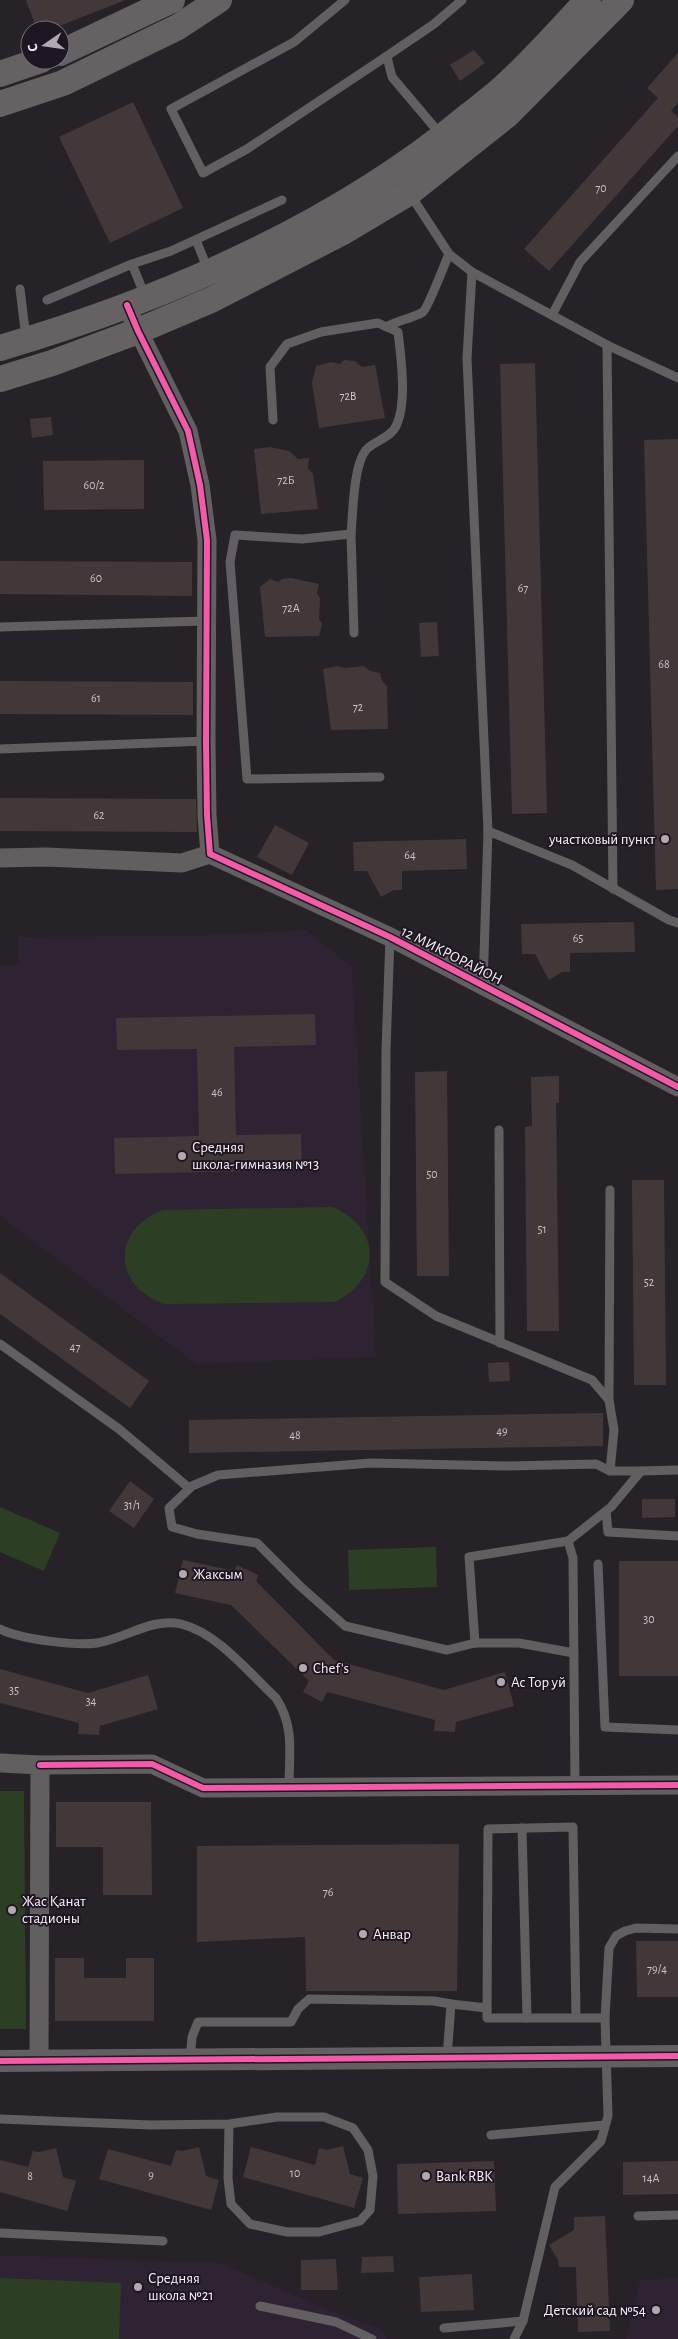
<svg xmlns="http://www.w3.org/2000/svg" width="678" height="2339" viewBox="0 0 678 2339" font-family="'Alegreya Sans',sans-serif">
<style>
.built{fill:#2e2332}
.green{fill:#2c3f24}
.building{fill:#423839}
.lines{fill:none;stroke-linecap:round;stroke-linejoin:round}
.service{stroke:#625f60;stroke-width:9}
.minor{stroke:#625f60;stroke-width:19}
.tertiary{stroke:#625f60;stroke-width:22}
.secondary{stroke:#666264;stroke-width:26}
.cycleway-casing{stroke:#1e1621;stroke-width:9}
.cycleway{stroke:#f35aa7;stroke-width:6}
.poi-dot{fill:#afa9b0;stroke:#1e1621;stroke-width:2}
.labels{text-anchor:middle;stroke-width:4;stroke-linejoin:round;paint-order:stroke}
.number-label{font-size:12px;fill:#cac4ca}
.poi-label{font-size:15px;fill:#f8f2fa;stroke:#1e1621;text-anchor:start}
.street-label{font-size:15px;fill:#f8f2fa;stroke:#1e1621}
</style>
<rect width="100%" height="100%" fill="#272228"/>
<g class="built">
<polygon points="305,930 352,967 376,1357 196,1364 0,1216 0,965 19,965 19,937 188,936"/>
<polygon points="0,2255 220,2263 331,2311 381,2329 387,2339 0,2339"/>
<polygon points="678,2278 678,2339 626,2339 640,2280"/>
</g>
<g class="green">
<path d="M333,1207c48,21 49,72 2,95l-170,2c-53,-17 -54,-75 -2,-94z"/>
<polygon points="0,1507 60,1533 44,1571 0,1552"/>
<polygon points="436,1547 437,1587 349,1590 348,1550"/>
<polygon points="0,1791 24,1791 26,2029 0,2029"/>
<polygon points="0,2278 121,2283 119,2339 0,2339"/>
</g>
<g class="building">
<polygon points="26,0 123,0 123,1 49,30 37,30"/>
<polygon points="474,50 485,63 460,81 450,65"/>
<polygon points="678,53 678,103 671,111 678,117 678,126 549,271 524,249 658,98 647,88"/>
<polygon points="133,102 183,208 110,243 59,137"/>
<polygon points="344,360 355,361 362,367 375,365 385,418 319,428 312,383 316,366 331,362 340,364"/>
<polygon points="535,363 547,813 512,814 500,364"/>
<polygon points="51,417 53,435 32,438 30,419"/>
<polygon points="678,439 678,889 656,890 644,440"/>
<polygon points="270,447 289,451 298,459 309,458 308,468 313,474 318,509 261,514 254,449"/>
<polygon points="144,460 144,509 44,510 43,461"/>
<polygon points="0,561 192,562 192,596 0,594"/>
<polygon points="291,578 319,584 317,594 320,598 319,618 322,624 319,636 265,637 260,587 270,579 278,582 282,579"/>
<polygon points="437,622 439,656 421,657 419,623"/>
<polygon points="338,666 345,668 364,666 370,671 380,673 382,681 387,686 388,729 331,730 323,669"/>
<polygon points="0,681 193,682 193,715 0,714"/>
<polygon points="0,798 196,799 197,832 0,831"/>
<polygon points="275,825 309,843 292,875 257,857"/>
<polygon points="466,839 467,869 402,871 402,890 394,890 381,897 367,871 354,871 353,842"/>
<polygon points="634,922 635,952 570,953 570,972 562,972 549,980 535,954 522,954 521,924"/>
<polygon points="315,1014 316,1045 234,1047 236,1135 301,1134 302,1170 115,1174 114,1138 199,1136 197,1049 117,1050 116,1018"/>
<polygon points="447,1071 449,1276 417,1276 415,1072"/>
<polygon points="559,1076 559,1103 556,1103 559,1331 527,1331 525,1127 532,1126 531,1077"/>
<polygon points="632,1180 664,1180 666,1385 634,1385"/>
<polygon points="0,1273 149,1381 130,1408 0,1314"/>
<polygon points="509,1362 510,1381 489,1382 488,1363"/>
<polygon points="603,1413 603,1446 189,1453 189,1420"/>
<polygon points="130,1481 154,1499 134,1528 109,1511"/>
<polygon points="642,1499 675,1499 675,1517 642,1518"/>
<polygon points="183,1560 234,1571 237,1565 258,1575 256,1581 334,1660 444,1690 505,1672 514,1706 456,1722 455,1732 434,1731 435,1720 327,1692 322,1702 303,1692 309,1681 231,1605 175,1593"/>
<rect x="619" y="1561" width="59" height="115"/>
<polygon points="0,1669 88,1693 148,1675 158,1709 100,1726 99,1735 78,1734 79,1723 0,1703"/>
<polygon points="56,1802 151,1802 152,1895 103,1895 103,1847 56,1847"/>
<polygon points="459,1844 457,1991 306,1991 305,1937 197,1942 197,1846"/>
<polygon points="636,1941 678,1941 678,1997 637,1997"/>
<polygon points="55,1958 84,1958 84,1978 126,1978 126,1958 154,1958 154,2021 55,2021"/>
<polygon points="343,2146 350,2174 363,2178 354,2208 243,2177 251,2147 315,2165 319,2148 326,2150"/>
<polygon points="199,2147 206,2176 219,2180 211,2210 99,2179 108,2149 171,2166 176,2150 182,2151"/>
<polygon points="56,2148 63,2177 76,2181 67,2211 0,2192 0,2160 28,2167 33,2151 39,2152"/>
<polygon points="494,2161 496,2211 398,2214 397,2164"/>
<polygon points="678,2161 678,2194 623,2195 623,2162"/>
<polygon points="605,2216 610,2331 578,2332 576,2267 559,2267 558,2260 549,2245 574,2230 574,2217"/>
<polygon points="393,2256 394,2272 361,2273 362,2257"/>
<polygon points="336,2259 338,2290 301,2290 301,2260"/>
<polygon points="472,2274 474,2310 421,2312 419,2277"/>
</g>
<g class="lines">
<g class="service">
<polyline points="345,0 294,42 171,109 203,173 247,149 384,58 388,61 392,77 441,135"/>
<polyline points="384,58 434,24 462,0"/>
<polyline points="395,171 449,254 472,272 607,345 678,378"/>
<polyline points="196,240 208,270"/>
<polyline points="132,264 145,296"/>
<polyline points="472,272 467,358 488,831 572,865 669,920 678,923"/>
<polyline points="20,289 26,338"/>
<polyline points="47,300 132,264 171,251 282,200"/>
<polyline points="552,315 580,262 678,156"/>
<path d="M386,327c12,-7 25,-8 37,-15 5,-4 22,-49 26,-58"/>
<polyline points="607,345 613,889"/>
<path d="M273,420l-3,-53 17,-23 34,-12 57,-9 20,9c3,25 9,69 -1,92 -5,13 -20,16 -29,24 -15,13 -15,66 -17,86"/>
<polyline points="0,627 205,621"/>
<polyline points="354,633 351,534 302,539 235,535 230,562 247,779 380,777"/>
<polyline points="0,749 206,741"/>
<polyline points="390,937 386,1050 385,1282 436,1316 592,1380 609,1400 614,1430 610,1471"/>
<polyline points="483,986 488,831"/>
<polyline points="499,1130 500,1343"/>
<polyline points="0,1344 119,1429 189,1488"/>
<polyline points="609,1400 610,1190"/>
<polyline points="606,1511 608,1532 678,1536"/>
<polyline points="598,1564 605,1727 678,1730"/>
<path d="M0,1629c19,10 75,17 97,14 27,-4 56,-26 84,-19 37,9 68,49 95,74 19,29 13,56 13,89"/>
<polyline points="475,1643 469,1557 568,1541"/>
<polyline points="574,1653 519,1643 475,1643 447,1650 345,1626 300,1586 257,1543 197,1534 172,1527 169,1508 192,1486 218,1475 371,1463 505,1466 596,1464 610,1471 641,1471"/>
<polyline points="575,1785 573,1558 568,1541 611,1507 641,1471 678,1470"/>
<polyline points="522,1828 527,2018"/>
<polyline points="451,2004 487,2008"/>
<polyline points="576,2017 573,1827 488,1829 487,2018 605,2018"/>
<polyline points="190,2060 192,2037 198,2022 291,2022 298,2009 309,1999 434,2001 451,2004 447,2058"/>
<polyline points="0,2119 151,2125 229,2124 277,2117 324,2117 353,2128 368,2150 373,2176 370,2210 360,2221 319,2232 287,2232 250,2224 231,2204 228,2178 229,2124"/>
<polyline points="491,2135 605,2125"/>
<polyline points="638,2216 678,2215"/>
<polyline points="0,2233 163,2241"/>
<polyline points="260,2306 336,2322 372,2339"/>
<polyline points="444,2328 523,2321"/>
<polyline points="514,2339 523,2321 555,2187 601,2141 608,2116 605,2018 609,1948 616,1936 625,1931 636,1928 678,1929"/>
</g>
<g class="minor">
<polyline points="133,320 188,431 200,485 207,540 206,741 207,815 210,854"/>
<polyline points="210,854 390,937 678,1087"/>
<polyline points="0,858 46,857 182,863 210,854"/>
<polyline points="0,1763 40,1765 39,2061"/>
<polyline points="40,1765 152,1764 203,1788 678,1785"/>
</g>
<polyline class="tertiary" points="0,2061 678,2056"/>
<g class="secondary">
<polyline points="60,53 172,0"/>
<polyline points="0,74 41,60"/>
<polyline points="0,104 63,83 178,27 219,0"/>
<path d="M0,348c166,-49 334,-121 468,-232 14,-11 29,-22 41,-34 28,-26 53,-55 79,-82"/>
<polyline points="0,379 52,363 138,331 211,300 341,233 410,192 507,115 621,0"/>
</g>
<g class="cycleway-casing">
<g id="cycleway">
<polyline points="127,305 138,331 188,431 200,485 207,540 206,741 207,815 210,854 390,937 678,1087"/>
<polyline points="40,1765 152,1764 203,1788 678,1785"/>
<polyline points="0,2061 678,2056"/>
</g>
</g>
<use href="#cycleway" class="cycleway"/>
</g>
<g class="poi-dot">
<circle cx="665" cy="839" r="5"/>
<circle cx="182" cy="1156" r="5"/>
<circle cx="183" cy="1574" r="5"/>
<circle cx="303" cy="1668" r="5"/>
<circle cx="501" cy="1682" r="5"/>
<circle cx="12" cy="1910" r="5"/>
<circle cx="363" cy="1934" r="5"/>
<circle cx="426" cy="2176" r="5"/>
<circle cx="138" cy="2287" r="5"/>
<circle cx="656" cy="2310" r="5"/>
</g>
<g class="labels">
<g class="number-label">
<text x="601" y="192">70</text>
<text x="348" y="400">72В</text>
<text x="286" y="484">72Б</text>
<text x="94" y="489">60/2</text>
<text x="96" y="582">60</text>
<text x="523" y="592">67</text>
<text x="291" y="612">72А</text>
<text x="664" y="668">68</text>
<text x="96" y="702">61</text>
<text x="358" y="711">72</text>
<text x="99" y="819">62</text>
<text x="410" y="859">64</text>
<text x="578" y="942">65</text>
<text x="217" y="1096">46</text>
<text x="432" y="1178">50</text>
<text x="542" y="1233">51</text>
<text x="649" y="1286">52</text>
<text x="75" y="1351">47</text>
<text x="502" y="1435">49</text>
<text x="295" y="1439">48</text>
<text x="132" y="1509">31/1</text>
<text x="649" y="1623">30</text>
<text x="14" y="1694">35</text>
<text x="91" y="1705">34</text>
<text x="328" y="1896">76</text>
<text x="657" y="1973">79/4</text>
<text x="295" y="2177">10</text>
<text x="151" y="2179">9</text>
<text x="30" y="2180">8</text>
<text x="651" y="2182">14А</text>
</g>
<g class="poi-label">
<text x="655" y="844" text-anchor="end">участковый пункт</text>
<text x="192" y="1152">Средняя<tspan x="192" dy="17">школа-гимназия №13</tspan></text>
<text x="193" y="1579">Жаксым</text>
<text x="313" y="1673">Chef's</text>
<text x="511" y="1687">Ас Тор уй</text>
<text x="22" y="1906">Жас Қанат<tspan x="22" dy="17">стадионы</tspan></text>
<text x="373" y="1939">Анвар</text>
<text x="436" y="2181">Bank RBK</text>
<text x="148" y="2283">Средняя<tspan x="148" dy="17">школа №21</tspan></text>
<text x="646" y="2315" text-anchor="end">Детский сад №54</text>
</g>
<g class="street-label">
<text transform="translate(452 955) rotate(27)" y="5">12 МИКРОРАЙОН</text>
</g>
</g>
<g transform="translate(45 45) rotate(257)"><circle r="24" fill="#1e1621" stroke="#756e78"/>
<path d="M0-4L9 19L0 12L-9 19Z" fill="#afa9b0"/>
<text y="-8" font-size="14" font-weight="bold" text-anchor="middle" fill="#f8f2fa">С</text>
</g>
</svg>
